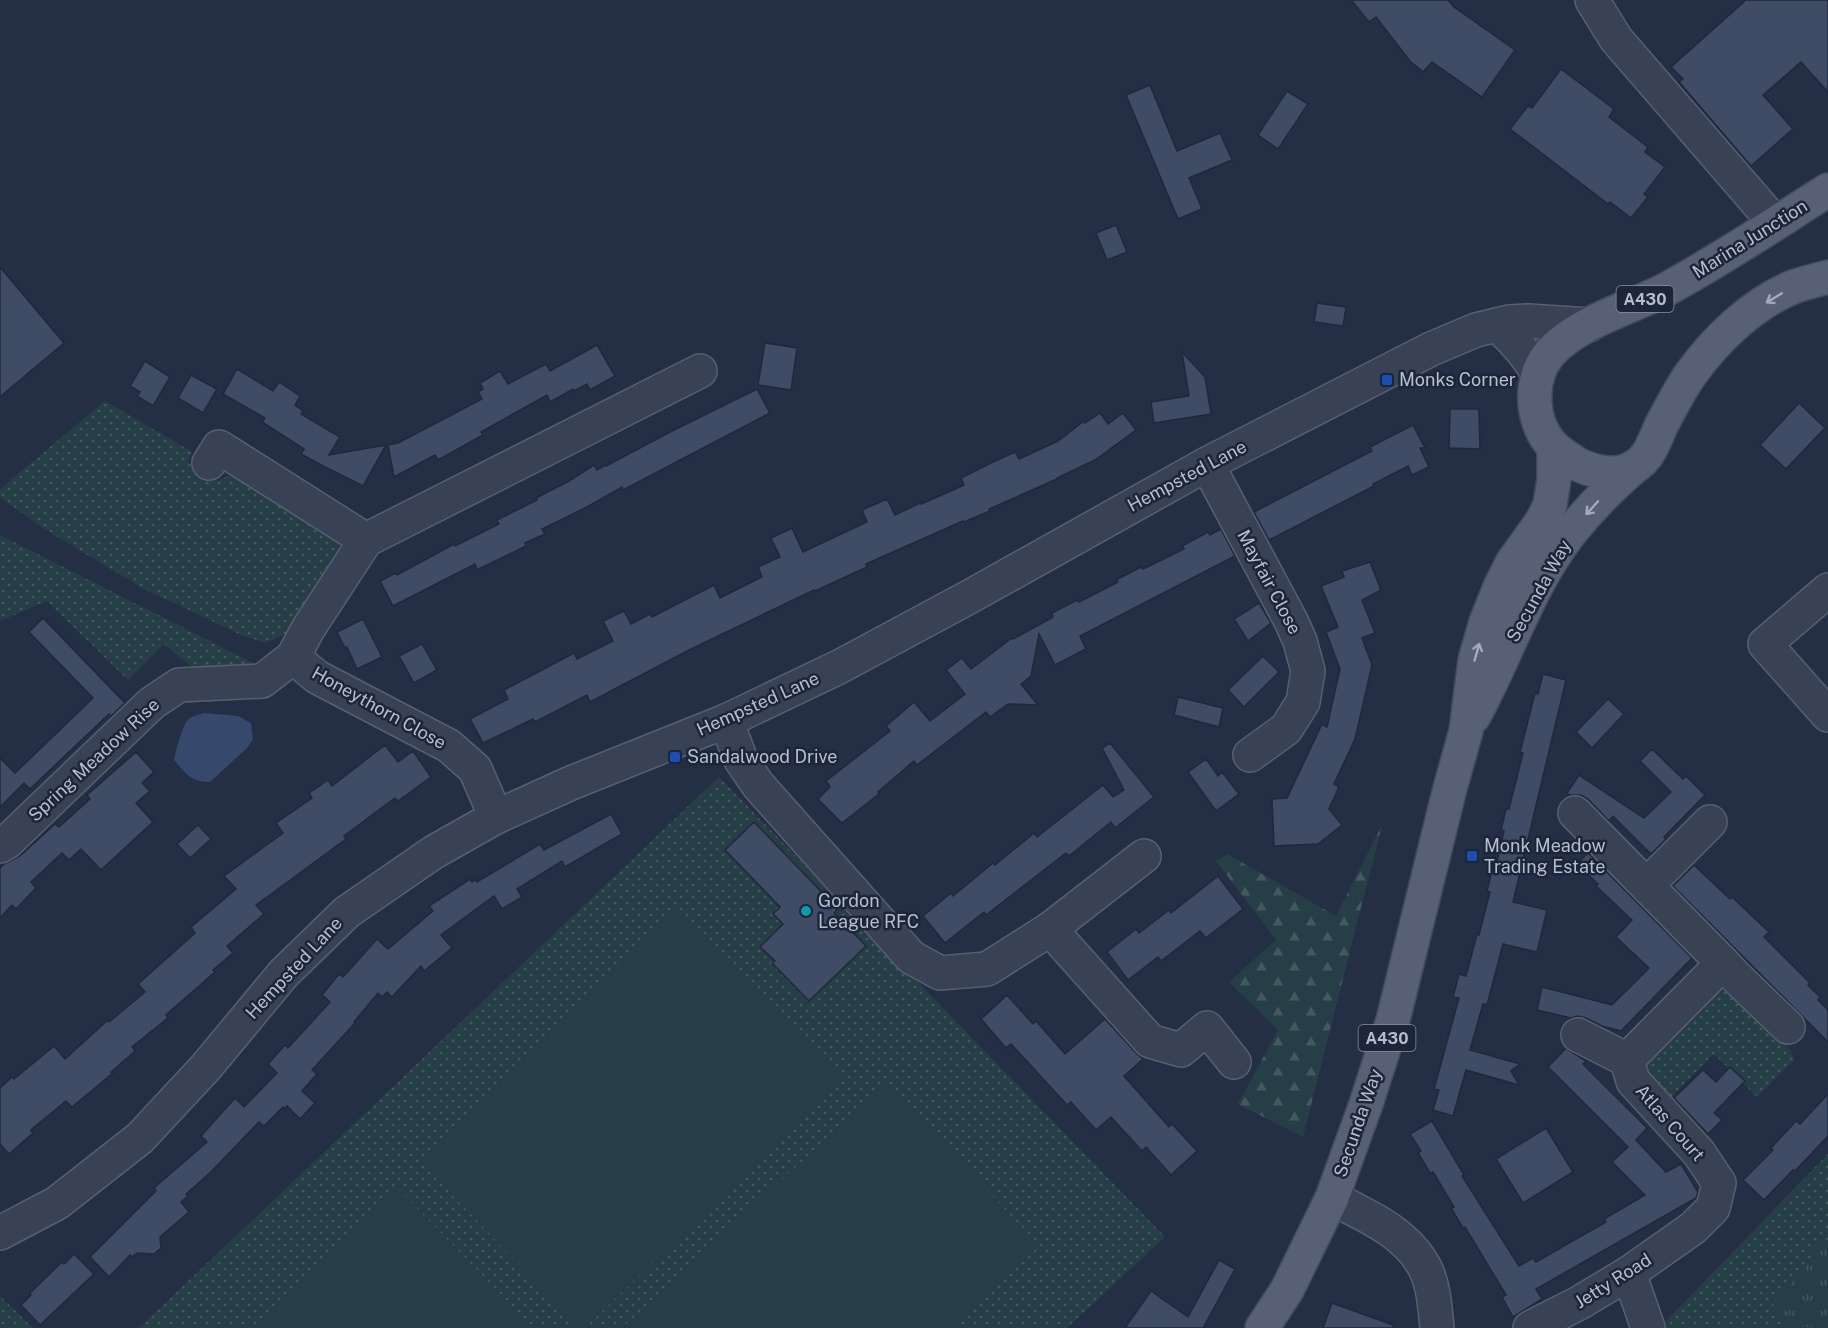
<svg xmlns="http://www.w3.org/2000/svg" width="1828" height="1328" viewBox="0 0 1828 1328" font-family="'Public Sans',sans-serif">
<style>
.grass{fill:url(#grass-dots)}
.forest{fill:url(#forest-firs)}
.park{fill:url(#park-tufts)}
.pitch{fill:#263f46}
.water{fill:#37486d}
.building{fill:#404b65;stroke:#20283b;stroke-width:1.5}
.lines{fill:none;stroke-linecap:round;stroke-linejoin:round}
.minor-casing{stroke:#575f71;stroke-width:36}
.major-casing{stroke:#434a5d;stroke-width:36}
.minor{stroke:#394154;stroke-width:33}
.major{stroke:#576074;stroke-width:33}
.oneway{stroke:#a3aabc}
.transit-dot{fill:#1a4fb4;stroke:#1d2639;stroke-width:2}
.culture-dot{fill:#0f9aa8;stroke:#1d2639;stroke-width:2}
.labels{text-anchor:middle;stroke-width:5;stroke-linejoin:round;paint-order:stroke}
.shield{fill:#1d2639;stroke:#8890a1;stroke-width:1.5}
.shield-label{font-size:16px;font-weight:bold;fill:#b6bdce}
.street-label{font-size:18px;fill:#b6bdce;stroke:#1d2639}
.poi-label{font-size:18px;fill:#b6bdce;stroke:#1d2639;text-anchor:start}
</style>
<defs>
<pattern id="grass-dots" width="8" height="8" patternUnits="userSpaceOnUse" patternTransform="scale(1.5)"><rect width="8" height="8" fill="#263f46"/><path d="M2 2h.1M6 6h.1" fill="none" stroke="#435960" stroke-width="1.8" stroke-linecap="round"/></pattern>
<pattern id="forest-firs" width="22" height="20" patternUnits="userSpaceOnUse" patternTransform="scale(1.5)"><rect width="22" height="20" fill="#263f46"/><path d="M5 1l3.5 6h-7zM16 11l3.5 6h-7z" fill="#435960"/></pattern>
<pattern id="park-tufts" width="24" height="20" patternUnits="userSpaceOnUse" patternTransform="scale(1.5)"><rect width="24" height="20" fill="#263f46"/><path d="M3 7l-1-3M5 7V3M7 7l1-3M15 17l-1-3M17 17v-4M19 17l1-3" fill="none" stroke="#435960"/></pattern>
</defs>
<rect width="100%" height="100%" fill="#242f45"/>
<g class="grass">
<polygon points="105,401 192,452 187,462 218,481 235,472 330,523 340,543 336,566 293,630 270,641 263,642 241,635 144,589 41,527 0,497 0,489"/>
<polygon points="0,535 263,668 242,673 191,666 164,644 128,680 47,601 0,621"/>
<polygon points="719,777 1165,1237 1067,1328 139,1328"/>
<polygon points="1720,990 1733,994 1790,1050 1794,1060 1757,1097 1714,1054 1669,1099 1645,1070 1646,1064 1714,992"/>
<polygon points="1828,1154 1828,1328 1667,1328 1665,1322"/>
<polygon points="0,1296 33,1328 0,1328"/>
</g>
<polygon class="forest" points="1382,825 1303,1137 1238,1104 1278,1030 1229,982 1276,940 1216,861 1227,854 1336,916"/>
<polygon class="park" points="1820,1239 1828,1240 1828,1328 1789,1326 1775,1316 1773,1302 1805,1270"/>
<g class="pitch">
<polygon points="679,910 843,1078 585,1328 581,1328 419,1161"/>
<polygon points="887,1082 1039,1246 951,1328 622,1328"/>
<polygon points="396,1187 534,1328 252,1328"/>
</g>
<path class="water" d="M204,713l34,3 13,7 2,16 -6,9 -37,34c-20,0 -24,-9 -36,-22 1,-7 3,-13 5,-20 7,-18 5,-22 25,-27z"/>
<g class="building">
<polygon points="1351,0 1448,0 1454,7 1515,50 1482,97 1432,62 1423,72 1410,61 1376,17 1369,22"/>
<polygon points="1746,0 1828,0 1828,92 1801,62 1763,95 1793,129 1751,166 1679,82 1683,79 1671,67"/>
<polygon points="1561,69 1614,109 1609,117 1648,147 1645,152 1665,167 1644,194 1648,197 1631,218 1610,202 1608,204 1510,129 1528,106 1532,108"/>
<polygon points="1150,85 1177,151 1220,133 1232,160 1189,178 1202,209 1178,219 1126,95"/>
<polygon points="1287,91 1308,104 1278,149 1258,135"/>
<polygon points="1116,225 1127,252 1107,260 1096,233"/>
<polygon points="0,267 64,343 0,397"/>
<polygon points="1317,303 1346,307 1343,326 1314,322"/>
<polygon points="765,343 797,348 791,390 758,385"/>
<polygon points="597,345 615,376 590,390 587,384 574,391 573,389 550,402 547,395 481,432 483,435 438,460 435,455 394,477 388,445 398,443 482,399 478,392 483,389 480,383 500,371 508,384 546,364 550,371"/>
<polygon points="1182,352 1205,377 1211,414 1154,423 1151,402 1189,396"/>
<polygon points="145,361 170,377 153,406 137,396 140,392 130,386"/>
<polygon points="237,369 273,391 279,382 300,396 295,405 303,411 301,414 340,437 329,455 386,445 363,486 323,466 301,454 304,449 262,422 265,418 223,394"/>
<polygon points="191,375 217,389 203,413 178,398"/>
<polygon points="757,389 770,413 623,490 622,487 587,507 542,529 545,534 525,543 526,546 477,570 475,564 393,606 380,581 396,573 397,575 454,544 455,546 499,524 497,520 537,500 536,498 569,481 594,465 597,470 605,465 606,466 670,432"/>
<polygon points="1799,403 1825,428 1786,469 1760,445"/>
<polygon points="1450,409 1479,409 1480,449 1449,448"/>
<polygon points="1100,413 1108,424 1123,413 1136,430 1095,460 1057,478 1057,479 989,509 990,511 964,522 963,521 866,564 867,567 815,591 814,590 691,649 590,702 587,695 535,722 533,719 483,743 470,719 508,699 504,690 574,653 577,659 613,641 603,621 624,611 631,624 650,614 652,617 714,585 720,598 762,577 758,567 780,557 771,538 792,528 803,552 867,522 862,510 887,499 895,515 920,503 921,504 964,485 961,478 993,462 1015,452 1019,459 1058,441 1084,421 1085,423"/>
<polygon points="1413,425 1425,448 1420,448 1429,467 1412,475 1408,466 1373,484 1374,486 1269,540 1254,512 1372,451 1370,447"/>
<polygon points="1221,529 1235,556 1080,636 1086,649 1055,665 1039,634 1031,676 1021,684 1038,705 1008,704 990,717 986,712 917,765 914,761 878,792 879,794 842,823 818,799 830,787 826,781 890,731 886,726 914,702 930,721 965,694 946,670 962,658 971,669 1012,638 1013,639 1053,617 1052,613 1077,600 1079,602 1118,582 1116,580 1141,567 1143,569 1184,549 1182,546 1208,532 1210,535"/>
<polygon points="1370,562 1381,590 1362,600 1375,633 1362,638 1372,665 1355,739 1334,784 1339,787 1329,809 1342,825 1318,844 1274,846 1272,799 1287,798 1322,724 1327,727 1340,669 1326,632 1338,627 1321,586 1344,577 1342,571"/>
<polygon points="1259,603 1271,623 1248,641 1234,619"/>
<polygon points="43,618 125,703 111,716 109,714 30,789 24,783 0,807 0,758 15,773 93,698 29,632"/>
<polygon points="363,619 382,657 357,669 347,647 345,648 337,632"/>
<polygon points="422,644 437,670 414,683 399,656"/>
<polygon points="1263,656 1279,672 1244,707 1228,690"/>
<polygon points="1543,674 1566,680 1513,902 1547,910 1537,952 1503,944 1487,1005 1483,1004 1470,1050 1520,1064 1511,1071 1519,1085 1466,1070 1453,1116 1433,1110 1439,1090 1434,1089 1459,998 1453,997 1459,974 1466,976 1477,934 1479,935 1490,892 1487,891 1492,870 1495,871 1504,831 1501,830 1506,809 1509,809 1523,753 1520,753 1535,693 1538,694"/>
<polygon points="1178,697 1223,708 1219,727 1174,715"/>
<polygon points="1608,699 1624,714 1592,748 1576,732"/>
<polygon points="1110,743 1154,797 1115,828 1111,822 1069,856 1066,853 986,915 984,912 945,943 923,916 951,893 953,896 993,863 995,865 1034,833 1037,837 1103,785 1113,797 1124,790 1102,748"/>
<polygon points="385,745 398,762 413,751 431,777 398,801 395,798 344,836 346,839 256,905 264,914 227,946 233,953 213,970 215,972 166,1015 168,1018 132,1047 135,1051 111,1072 113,1073 72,1107 66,1101 31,1130 33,1133 9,1154 0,1144 0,1088 12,1077 14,1079 54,1046 65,1059 108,1020 109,1022 145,992 138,984 195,933 191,927 236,889 224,876 283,833 276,823 312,798 309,793 328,780 332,786"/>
<polygon points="1652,749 1683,779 1686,776 1705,795 1664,837 1666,839 1651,854 1613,816 1609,821 1588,799 1581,795 1570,795 1567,793 1579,775 1644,818 1671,792 1640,761"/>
<polygon points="136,752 154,772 142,783 150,791 136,803 153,822 101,870 81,849 69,860 62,853 31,882 36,888 16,909 12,905 0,918 0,868 4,864 20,856 55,824 59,827 90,799 87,795"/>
<polygon points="1206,759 1218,776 1222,772 1239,794 1216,811 1188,772"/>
<polygon points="611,814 622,834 565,867 562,861 517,889 522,897 502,909 494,896 441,935 452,948 424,971 421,966 392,997 387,992 382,997 378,993 354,1022 355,1023 312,1070 317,1074 302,1091 315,1103 300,1119 287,1106 285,1109 283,1107 264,1126 259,1122 210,1173 186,1194 188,1196 181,1202 189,1212 160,1237 161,1248 154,1254 137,1253 132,1257 130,1255 109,1277 90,1257 156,1191 154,1188 207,1142 201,1136 235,1098 244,1107 277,1073 268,1064 285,1045 288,1048 330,1002 322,995 339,974 343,977 377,939 388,949 433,911 429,906 470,879 472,882 475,879 477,882 540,844 544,850"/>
<polygon points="754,822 838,909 834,913 866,946 809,1001 772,963 775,961 760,947 783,924 773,914 780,907 725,850"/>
<polygon points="198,825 211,839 190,858 177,844"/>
<polygon points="1588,853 1692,958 1621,1031 1602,1026 1586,1018 1578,1016 1571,1018 1537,1010 1542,987 1612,1005 1649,968 1616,937 1632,920 1596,886 1598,884 1577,864"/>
<polygon points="1694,865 1730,899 1732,897 1769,932 1764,937 1810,983 1808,985 1820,997 1818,1000 1828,1010 1828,1042 1673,886"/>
<polygon points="1218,876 1243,909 1206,938 1200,931 1161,961 1158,957 1128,980 1107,952 1136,929 1139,933 1169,910 1171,913"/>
<polygon points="1007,995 1033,1024 1036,1021 1065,1054 1105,1019 1136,1053 1143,1059 1124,1076 1169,1127 1172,1124 1197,1151 1171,1175 1146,1147 1142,1151 1111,1117 1096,1130 1071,1102 1067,1105 1011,1044 1006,1048 981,1019"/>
<polygon points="1566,1048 1586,1061 1583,1064 1647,1128 1636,1140 1666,1172 1681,1164 1698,1192 1696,1198 1536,1289 1542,1299 1513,1317 1502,1297 1506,1295 1465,1227 1463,1228 1451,1208 1454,1207 1433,1172 1430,1173 1418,1153 1421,1151 1410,1134 1432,1121 1464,1175 1462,1176 1519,1266 1533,1258 1536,1262 1606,1222 1604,1219 1645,1195 1612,1162 1628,1147 1548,1067"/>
<polygon points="1730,1067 1745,1081 1714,1113 1722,1120 1708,1134 1674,1098 1703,1070 1716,1082"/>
<polygon points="1828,1094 1828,1136 1795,1171 1793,1170 1764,1200 1743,1180 1773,1150 1771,1148 1796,1121 1800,1124"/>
<polygon points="1546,1128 1573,1172 1523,1203 1496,1159"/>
<polygon points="74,1254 94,1274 40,1325 21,1305 31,1295 30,1293 62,1262 64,1264"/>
<polygon points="1219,1260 1235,1269 1203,1328 1125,1328 1151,1291 1188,1317"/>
<polygon points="1332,1303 1393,1325 1393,1328 1323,1328"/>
</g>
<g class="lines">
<g class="minor-casing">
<g id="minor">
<polyline points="1592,0 1616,39 1775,223"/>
<path d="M1497,325c17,15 30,29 41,49"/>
<polyline points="209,463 219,447 366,540"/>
<polyline points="1207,464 1291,621 1300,641 1308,671 1303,702 1286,729 1250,755"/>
<polyline points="1828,590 1765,644 1828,715"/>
<polyline points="726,721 741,760 758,785 911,957 940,973 987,969 1050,929 1150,1041 1181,1050 1207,1028 1234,1062"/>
<polyline points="1575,813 1723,963 1627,1060"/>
<polyline points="496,817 475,769 449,746 317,677 293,657 308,629 366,540 700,371"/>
<polyline points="0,846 7,842 152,703 179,685 262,681 293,657"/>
<polyline points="1647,885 1710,822"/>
<polyline points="1050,929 1144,856"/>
<polyline points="1723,963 1735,976 1788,1027"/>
<path d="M1332,1198c35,18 74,34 93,70 9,18 10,40 12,60"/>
<polyline points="0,1233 57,1203 140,1138 206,1067 284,973 347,912 434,852 496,817 571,783 726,721 839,667 971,596 1207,464 1431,349 1476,330 1509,322 1528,321 1589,325"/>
<polyline points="1629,1273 1648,1328"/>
<polyline points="1530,1328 1579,1303 1629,1273 1693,1228 1713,1208 1719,1183 1699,1153 1633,1081 1627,1060 1578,1035"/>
</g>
</g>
<g class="major-casing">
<g id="major">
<path d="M1828,190c-54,34 -107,70 -163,100 -35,18 -89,33 -115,63 -22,25 -20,72 5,95 6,6 15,11 22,16 15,7 33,12 48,7 9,-3 17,-9 22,-16 6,-9 10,-19 14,-29 9,-17 18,-35 29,-51 26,-36 62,-71 103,-88 11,-4 24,-7 35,-10"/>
<path d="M1474,716c33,-60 54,-129 96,-183 19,-24 41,-46 64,-66"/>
<polyline points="1262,1328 1287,1290 1332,1198 1366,1104 1393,1020 1449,792 1466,731 1475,660 1486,622 1500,587 1512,563 1542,521 1550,505 1554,479 1554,448"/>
</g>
</g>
<use href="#minor" class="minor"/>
<use href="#major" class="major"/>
</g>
<defs><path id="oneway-shaft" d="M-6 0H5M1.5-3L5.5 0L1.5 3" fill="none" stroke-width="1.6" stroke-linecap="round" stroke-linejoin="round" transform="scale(1.5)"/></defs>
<g class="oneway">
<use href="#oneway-shaft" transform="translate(1774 298) rotate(149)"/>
<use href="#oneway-shaft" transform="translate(1592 508) rotate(132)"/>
<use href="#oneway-shaft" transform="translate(1477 652) rotate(-74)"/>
</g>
<g class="transit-dot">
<rect x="1381" y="374" width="12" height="12" rx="3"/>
<rect x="669" y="751" width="12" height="12" rx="3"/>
<rect x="1466" y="850" width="12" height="12" rx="3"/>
</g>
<circle class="culture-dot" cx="806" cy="911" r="6"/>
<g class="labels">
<g class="shield">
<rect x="1616.5" y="286" width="57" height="26" rx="4.5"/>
<rect x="1358.5" y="1025" width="57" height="26" rx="4.5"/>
</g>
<g class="shield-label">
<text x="1645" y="305">A430</text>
<text x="1387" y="1044">A430</text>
</g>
<g class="street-label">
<text transform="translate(1750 239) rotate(-32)" y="6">Marina Junction</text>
<text transform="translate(1187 476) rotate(-28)" y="6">Hempsted Lane</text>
<text transform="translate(1269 582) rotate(62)" y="6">Mayfair Close</text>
<text transform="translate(1539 591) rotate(-61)" y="6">Secunda Way</text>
<text transform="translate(758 704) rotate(-24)" y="6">Hempsted Lane</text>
<text transform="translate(379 708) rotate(29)" y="6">Honeythorn Close</text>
<text transform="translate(94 760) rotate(-43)" y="6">Spring Meadow Rise</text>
<text transform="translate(294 968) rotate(-47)" y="6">Hempsted Lane</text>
<text transform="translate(1358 1123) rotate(-71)" y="6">Secunda Way</text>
<text transform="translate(1670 1123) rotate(49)" y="6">Atlas Court</text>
<text transform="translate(1613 1281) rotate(-32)" y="6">Jetty Road</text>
</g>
<g class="poi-label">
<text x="1399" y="386">Monks Corner</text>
<text x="687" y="763">Sandalwood Drive</text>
<text x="1484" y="852">Monk Meadow<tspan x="1484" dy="21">Trading Estate</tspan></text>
<text x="818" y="907">Gordon<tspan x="818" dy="21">League RFC</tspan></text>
</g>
</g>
</svg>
